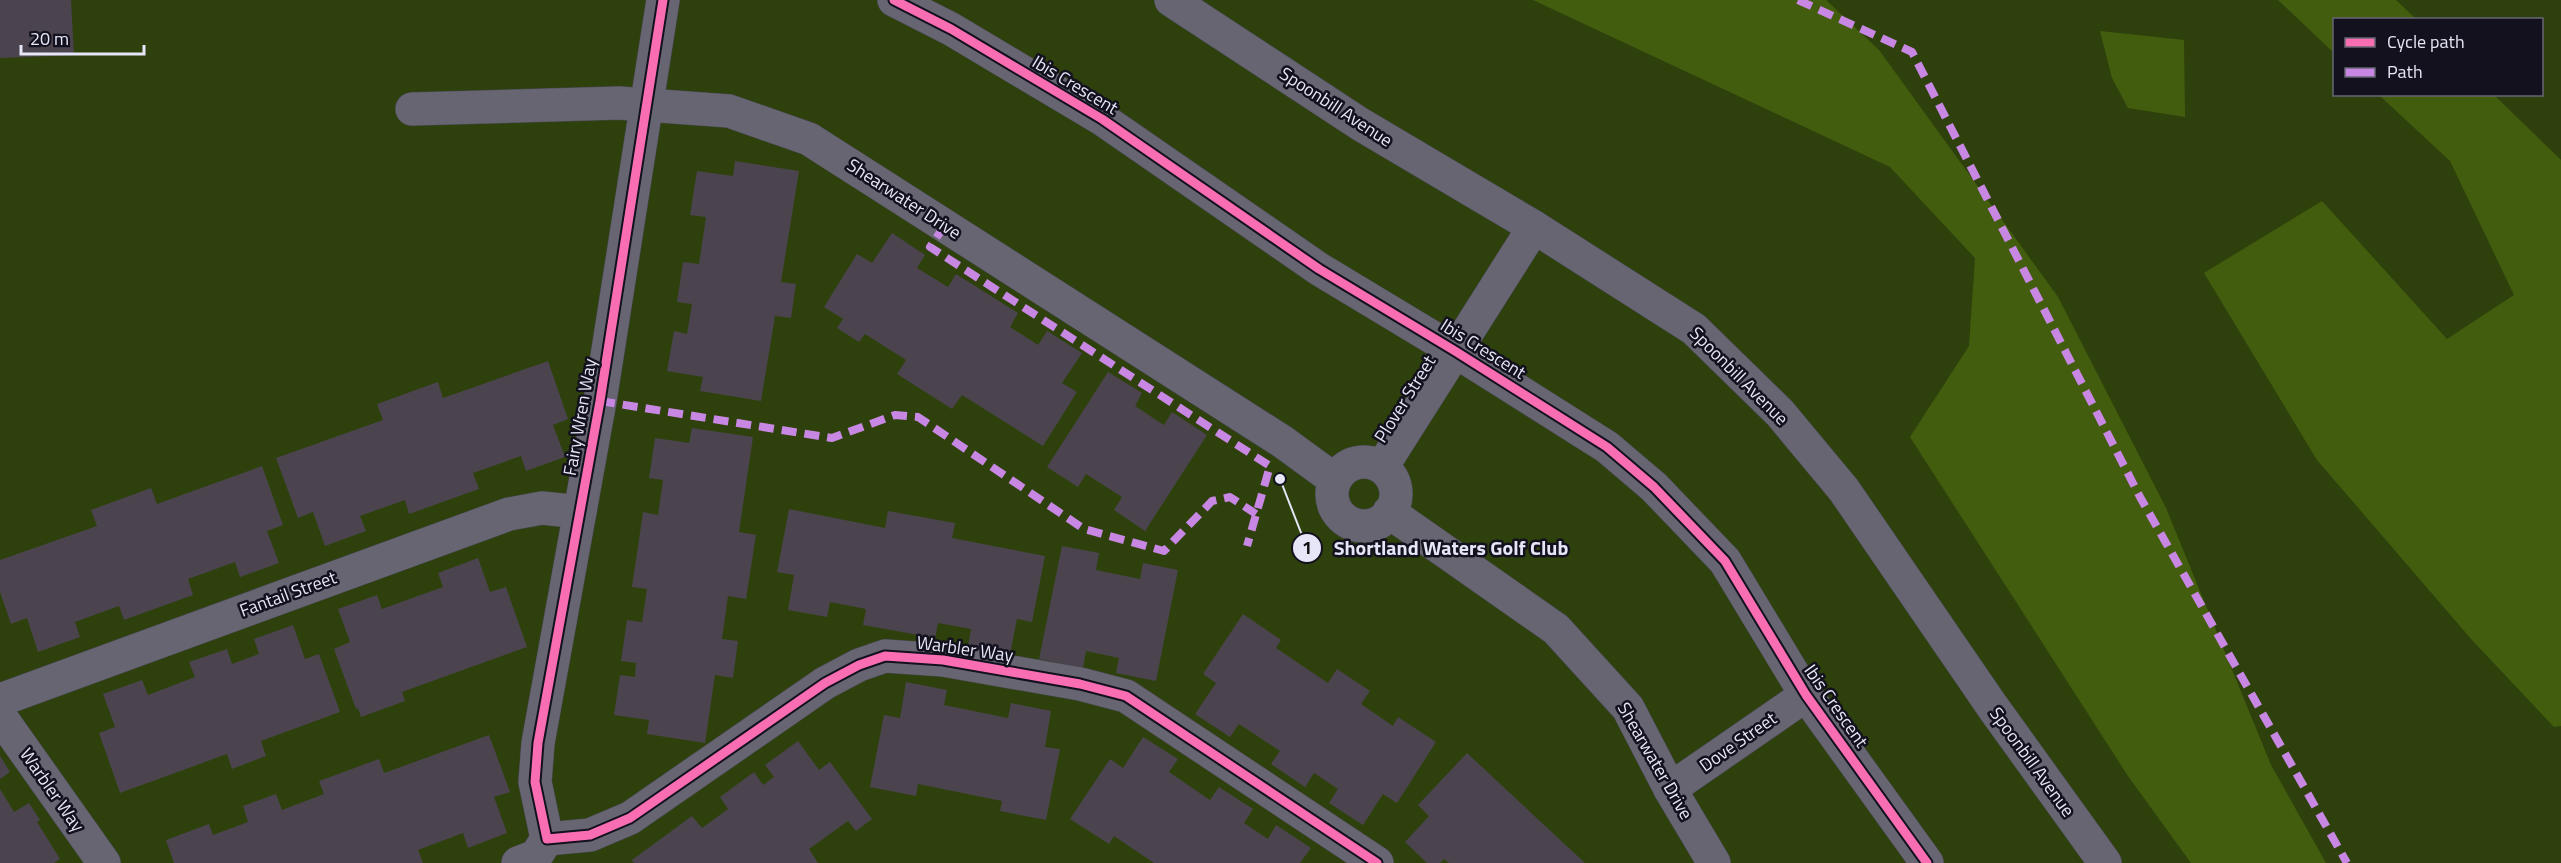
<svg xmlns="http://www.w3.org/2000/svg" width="2561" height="863" viewBox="0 0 2561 863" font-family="'Titillium Web',sans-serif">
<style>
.green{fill:#2e410c;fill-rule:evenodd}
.forest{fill:#435d0e}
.building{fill:#4b444f}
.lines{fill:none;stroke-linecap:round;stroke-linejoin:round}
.minor-casing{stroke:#494855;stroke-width:34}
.minor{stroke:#666571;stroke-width:33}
.quiet{stroke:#c787e3;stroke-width:8;stroke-dasharray:15 8;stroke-linecap:butt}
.cycleway-casing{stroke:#12111d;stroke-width:13}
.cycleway{stroke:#f96db3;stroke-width:9}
.labels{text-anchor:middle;stroke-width:5;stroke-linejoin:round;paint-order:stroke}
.street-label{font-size:18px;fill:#e7e6f8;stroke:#12111d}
.leader{fill:none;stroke:#e7e6f8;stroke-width:2}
.callout-dot{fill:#e7e6f8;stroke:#12111d;stroke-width:2}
.mark-label{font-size:18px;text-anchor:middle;font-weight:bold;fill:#111}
.callout-label{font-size:20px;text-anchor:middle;font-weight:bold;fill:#e7e6f8;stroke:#12111d;stroke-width:5;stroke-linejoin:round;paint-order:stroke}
</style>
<rect width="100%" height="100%" fill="#2e2c3b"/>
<path class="green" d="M0,0h2561v863h-2561zM2334,20h208v74h-208z"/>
<g class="forest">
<polygon points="1533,0 1826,0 1879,50 2058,297 2166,508 2271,765 2326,863 2191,863 2128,776 1910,437 1969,346 1975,258 1890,167"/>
<polygon points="2278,0 2396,0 2416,19 2334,20 2334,53"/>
<polygon points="2100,31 2184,40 2185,117 2128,108 2112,78"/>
<polygon points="2379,95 2494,95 2561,160 2561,726 2554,727 2472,640 2317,460 2204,273 2322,201 2447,339 2514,295 2450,161"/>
</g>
<g class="building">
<polygon points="0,0 71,0 74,55 0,58"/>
<polygon points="735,161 799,171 781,282 796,284 791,318 775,316 761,401 700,391 703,377 667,371 674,331 687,334 692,304 677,302 683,262 699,264 706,217 690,215 697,171 733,176"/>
<polygon points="892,233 925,255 917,268 948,287 956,274 1018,313 1010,327 1038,345 1047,331 1082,353 1062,383 1077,392 1043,446 962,395 952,409 897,374 906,360 865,334 859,342 837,328 843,319 824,307 857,254 872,263"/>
<polygon points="548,361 568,419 553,425 565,457 526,471 521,456 473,473 479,489 409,514 405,500 360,516 366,531 325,546 313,512 298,518 276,458 383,420 377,404 438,382 443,398"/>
<polygon points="1108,372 1142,393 1135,406 1164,425 1172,412 1207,435 1145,531 1114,510 1122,497 1086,474 1078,487 1047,467"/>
<polygon points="692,428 753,437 739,532 756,535 746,599 728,596 722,639 738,641 733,678 715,675 705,743 647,734 649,720 614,715 620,675 635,677 636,663 621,661 627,620 642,622 647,589 632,587 643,512 658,515 663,480 649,478 655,438 689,443"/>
<polygon points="262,466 283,525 267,531 279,563 240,577 235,562 188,579 193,595 124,620 119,606 75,622 80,637 38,652 27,618 11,624 0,592 0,560 97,526 91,510 151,488 157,504"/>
<polygon points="789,509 885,528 888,511 955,523 952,538 1045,556 1032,622 1017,619 1010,654 968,646 971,629 938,623 935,638 863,625 866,609 830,602 827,617 788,610 794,575 777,572"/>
<polygon points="1062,546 1099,553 1096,570 1140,579 1143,563 1178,570 1156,681 1116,673 1119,658 1086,651 1083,668 1039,659"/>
<polygon points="478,558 490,592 506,587 527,647 402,692 405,701 361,717 358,708 356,709 334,649 350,642 338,609 377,595 382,609 443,587 438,573"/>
<polygon points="1243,614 1281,640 1276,648 1328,683 1337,669 1370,691 1361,704 1393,726 1398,717 1436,742 1397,803 1383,794 1363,825 1329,803 1338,789 1314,773 1305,787 1271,764 1280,751 1239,724 1230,737 1195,714 1216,683 1203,674"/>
<polygon points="293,625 305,659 319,654 340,712 261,741 266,756 232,769 227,754 120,793 99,733 115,727 103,694 142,680 148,695 195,677 189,662 227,649 232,664 259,654 254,639"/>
<polygon points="906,682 947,690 944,705 1008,718 1011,703 1051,711 1045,747 1060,749 1046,820 1000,811 1002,801 918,784 916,796 870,787 884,715 900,718"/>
<polygon points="489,735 510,792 494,797 507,833 468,848 463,833 418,850 423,863 174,863 166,840 209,824 213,835 248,822 243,806 276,794 282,810 324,794 319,781 379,759 384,773"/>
<polygon points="1143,737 1178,759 1169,772 1210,800 1219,787 1253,809 1244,823 1268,839 1276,825 1311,848 1300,863 1154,863 1114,836 1109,844 1070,819 1110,759 1123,768"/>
<polygon points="798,741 819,770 830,762 872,819 856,831 848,821 809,849 818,863 634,863 632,860 692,816 702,828 728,809 720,797 754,772 763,785 774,777 765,765"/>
<polygon points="1467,753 1585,863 1449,863 1444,859 1440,863 1427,863 1405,842 1429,816 1418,805"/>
<polygon points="0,756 10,772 0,779"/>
<polygon points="0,789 14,812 29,803 40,820 37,822 60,859 54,863 0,863"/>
</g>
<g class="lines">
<g class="minor-casing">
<g id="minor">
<polyline points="894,0 951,29 1102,119 1319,269 1455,351 1607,447 1654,487 1725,561 1806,695 1927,863"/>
<polyline points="1171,0 1360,124 1534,227 1694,329 1780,413 1844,490 1992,706 2105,863"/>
<polyline points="412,109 619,103 729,111 809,139 1283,442 1335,480"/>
<circle cx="1364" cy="494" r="32"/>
<polyline points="1382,467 1534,227"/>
<polyline points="1389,512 1556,629 1628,708 1670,789 1714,863"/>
<polyline points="0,700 509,514 542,508 580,512"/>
<polyline points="0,716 104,863"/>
<polyline points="1670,789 1806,695"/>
<polyline points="547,839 590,835 630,818 825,683 859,665 885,656 943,660 1080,684 1126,696 1377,863"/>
<polyline points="547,839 535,782 538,743 600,401 663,0"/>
<polyline points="518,863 536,856 547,839"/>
</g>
</g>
<use href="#minor" class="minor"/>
<g class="quiet">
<polyline points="1798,0 1912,52 2140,497 2347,863"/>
<polyline points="945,225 930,247 1270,466 1247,546"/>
<polyline points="600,401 832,438 895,415 918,417 1084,529 1164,551 1212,501 1230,497 1256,514"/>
</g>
<g class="cycleway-casing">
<g id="cycleway">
<polyline points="663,0 600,401 538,743 535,782 547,839 590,835 630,818 825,683 859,665 885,656 943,660 1080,684 1126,696 1377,863"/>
<polyline points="894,0 951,29 1102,119 1319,269 1455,351 1607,447 1654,487 1725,561 1806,695 1927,863"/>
</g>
</g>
<use href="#cycleway" class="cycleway"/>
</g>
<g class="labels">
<g class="street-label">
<text transform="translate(1075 85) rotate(31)" y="6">Ibis Crescent</text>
<text transform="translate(1336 107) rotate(33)" y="6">Spoonbill Avenue</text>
<text transform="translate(904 199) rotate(33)" y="6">Shearwater Drive</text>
<text transform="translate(1483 349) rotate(32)" y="6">Ibis Crescent</text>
<text transform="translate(1739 376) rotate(45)" y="6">Spoonbill Avenue</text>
<text transform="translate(1405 399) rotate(-58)" y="6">Plover Street</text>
<text transform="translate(580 417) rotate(-80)" y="6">Fairy Wren Way</text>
<text transform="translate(288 594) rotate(-20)" y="6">Fantail Street</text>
<text transform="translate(965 649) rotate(8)" y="6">Warbler Way</text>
<text transform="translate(1836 706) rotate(55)" y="6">Ibis Crescent</text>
<text transform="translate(1738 742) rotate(-35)" y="6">Dove Street</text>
<text transform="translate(1655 761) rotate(60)" y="6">Shearwater Drive</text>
<text transform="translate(2032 762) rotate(54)" y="6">Spoonbill Avenue</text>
<text transform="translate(52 790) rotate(55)" y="6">Warbler Way</text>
</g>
</g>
<path class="leader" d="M1280 479L1307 548"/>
<g class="callout-dot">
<circle cx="1280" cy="479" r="6"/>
<circle cx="1307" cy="548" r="15"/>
</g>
<g class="mark-label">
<text x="1307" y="554">1</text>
</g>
<g class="callout-label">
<text x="1451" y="555">Shortland Waters Golf Club</text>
</g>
<rect x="2333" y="18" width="210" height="78" fill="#12111d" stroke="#676675" stroke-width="1.5"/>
<rect x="2345" y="38" width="30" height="9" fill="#f96db3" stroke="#676675" stroke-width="1.5"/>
<text x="2387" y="48" font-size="18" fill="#e7e6f8">Cycle path</text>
<rect x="2345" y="68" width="30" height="9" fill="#c787e3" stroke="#676675" stroke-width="1.5"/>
<text x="2387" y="78" font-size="18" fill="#e7e6f8">Path</text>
<path d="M21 45v9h123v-9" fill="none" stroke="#e7e6f8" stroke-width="3"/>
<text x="30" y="45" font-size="18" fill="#e7e6f8" stroke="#12111d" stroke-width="4.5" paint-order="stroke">20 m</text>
</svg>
